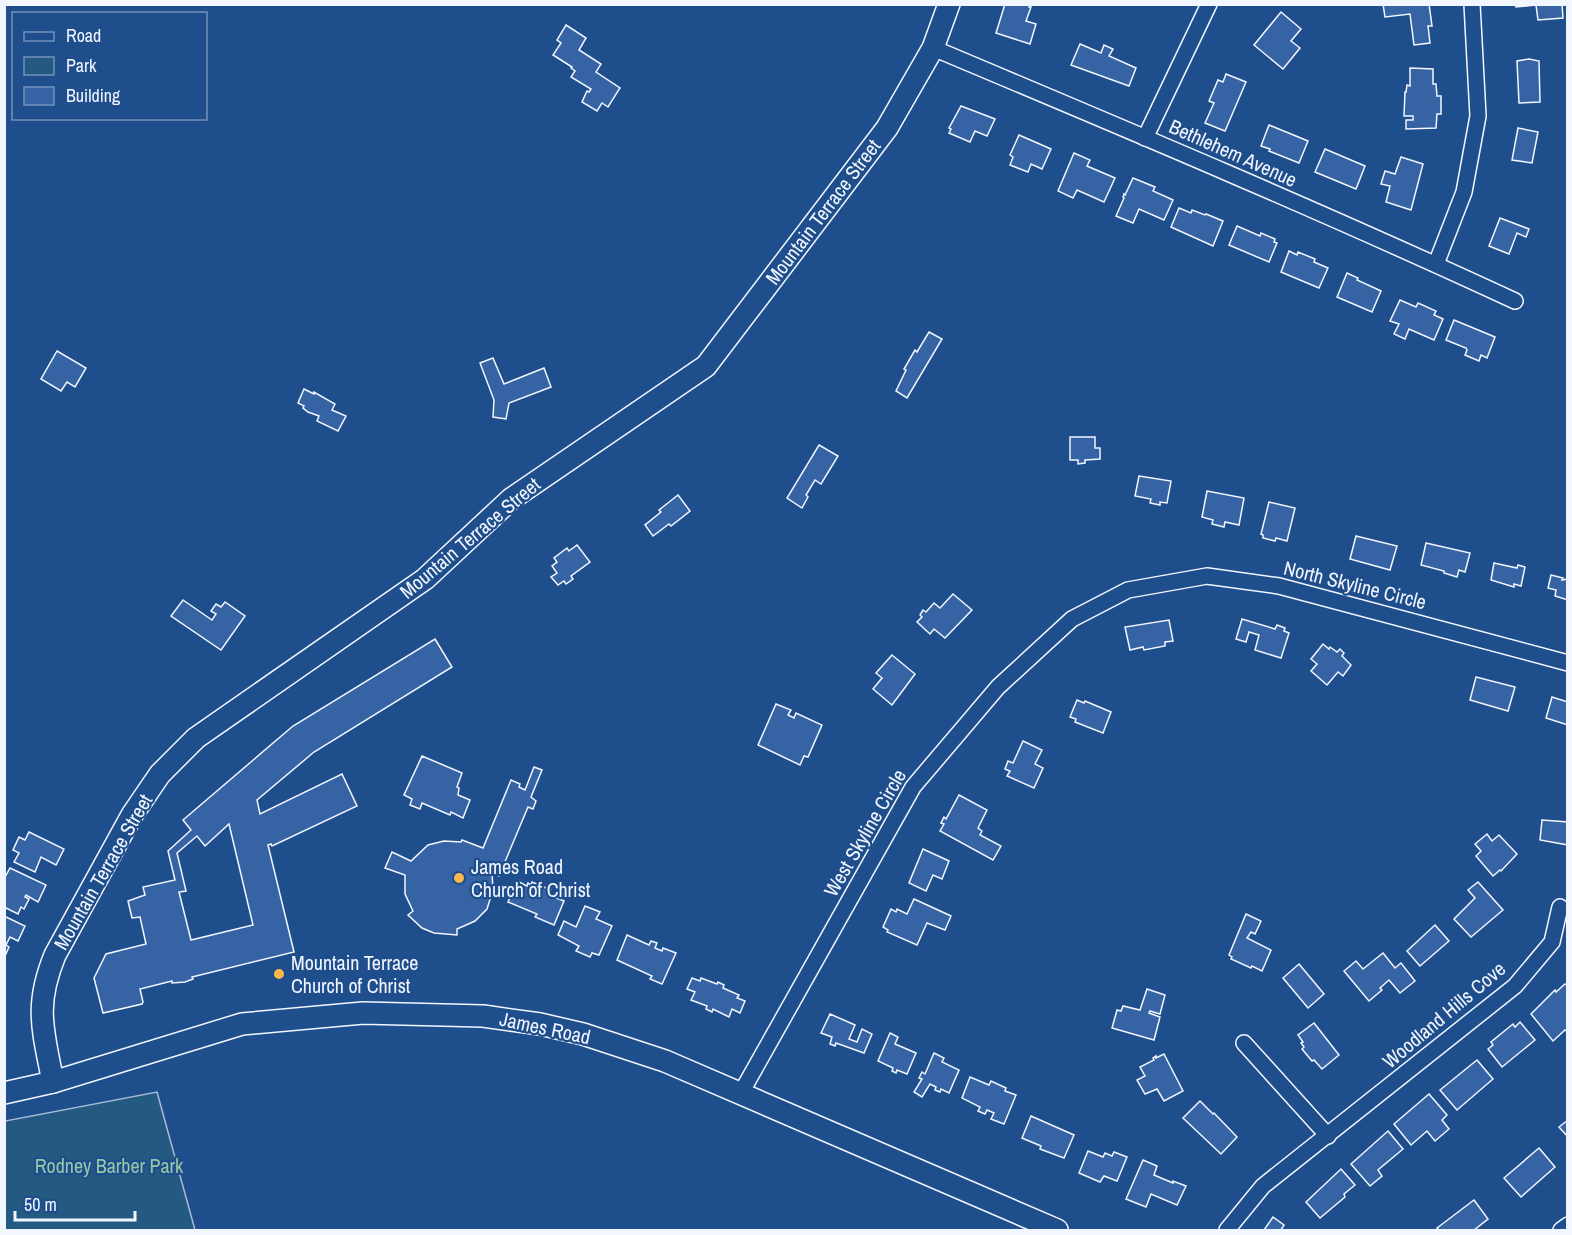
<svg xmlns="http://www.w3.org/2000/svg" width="1572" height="1235" viewBox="0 0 1572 1235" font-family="'Archivo Narrow',sans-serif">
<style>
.green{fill:#245a82;stroke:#a8bbd7;stroke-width:1.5}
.building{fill:#3563a3;stroke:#f2f6ff;stroke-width:1.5;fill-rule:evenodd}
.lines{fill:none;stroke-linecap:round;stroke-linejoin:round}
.street-casing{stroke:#f2f6ff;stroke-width:18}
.secondary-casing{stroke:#f2f6ff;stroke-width:24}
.street{stroke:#1f4e8c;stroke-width:15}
.secondary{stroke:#1f4e8c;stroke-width:21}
.poi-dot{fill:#ffb74d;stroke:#1f4e8c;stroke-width:2}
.labels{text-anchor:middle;stroke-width:4.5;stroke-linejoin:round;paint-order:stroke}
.street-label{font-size:20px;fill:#f2f6ff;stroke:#1f4e8c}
.poi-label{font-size:20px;fill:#f2f6ff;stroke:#1f4e8c;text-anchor:start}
.park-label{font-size:20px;fill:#97c8a6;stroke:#1f4e8c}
</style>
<rect width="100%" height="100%" fill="#1f4e8c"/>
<polygon class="green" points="157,1092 195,1230 5,1230 5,1121"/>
<g class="building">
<polygon points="1029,4 1029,7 1031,7 1026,21 1036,24 1030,44 996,33 1005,4"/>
<polygon points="1383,4 1429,4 1432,26 1428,26 1430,43 1414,45 1410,14 1385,17"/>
<polygon points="1515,4 1562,4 1563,18 1538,20 1536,5 1516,7"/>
<polygon points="1281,12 1301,29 1291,41 1300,48 1283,69 1254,45"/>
<polygon points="566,25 586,38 579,50 601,64 596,72 620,88 608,107 602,103 597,111 582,102 587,91 589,92 591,89 571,77 575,71 571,68 572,67 553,55 561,43 557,40"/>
<polygon points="1080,44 1101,53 1104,45 1113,49 1109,56 1136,68 1129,86 1071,65"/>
<polygon points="1529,59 1539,61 1540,102 1519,103 1517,61"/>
<polygon points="1410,68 1433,69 1433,84 1436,84 1437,96 1441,96 1441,114 1437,114 1436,128 1406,129 1406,120 1413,120 1413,116 1404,116 1405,92 1406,92 1407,85 1410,86"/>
<polygon points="1226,74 1246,82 1225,131 1205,123 1214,103 1209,101 1218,80 1223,82"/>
<polygon points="961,106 995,119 987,136 975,131 970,142 949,133 951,129 949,128"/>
<polygon points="1269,125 1308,141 1299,163 1269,151 1270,149 1261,146"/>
<polygon points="1518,128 1538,132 1532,163 1512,160"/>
<polygon points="1019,135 1051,149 1042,169 1031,164 1028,172 1010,165 1013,157 1010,155"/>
<polygon points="1325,149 1365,166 1356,189 1315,172"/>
<polygon points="1074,153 1090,160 1087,166 1115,178 1104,202 1077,190 1073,198 1058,191"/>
<polygon points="1401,157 1423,164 1411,210 1386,202 1390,186 1381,184 1385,171 1395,174"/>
<polygon points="1133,178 1155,187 1153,191 1173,200 1164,220 1139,209 1133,223 1116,216 1124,198 1123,197 1124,194 1125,195"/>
<polygon points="1179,208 1191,213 1192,210 1205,215 1206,214 1223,221 1213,246 1171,227"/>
<polygon points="1500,218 1529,229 1526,237 1517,233 1509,254 1489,246"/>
<polygon points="1237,226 1260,236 1261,233 1275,239 1274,242 1277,243 1269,262 1229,245"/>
<polygon points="1289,251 1297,255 1298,252 1315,259 1314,262 1328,268 1319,288 1281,272"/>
<polygon points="1347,273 1358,278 1357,280 1381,291 1372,312 1337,297"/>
<polygon points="1400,300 1416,307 1418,303 1436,311 1434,315 1443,319 1434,340 1409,329 1405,339 1394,334 1399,324 1390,321"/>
<polygon points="1454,320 1495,337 1487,358 1481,355 1479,361 1465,355 1467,350 1466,348 1446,340"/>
<polygon points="929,332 942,339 907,398 896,391 906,370 904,369 915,350 917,352"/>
<polygon points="57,351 86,368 75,387 67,382 61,391 41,379"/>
<polygon points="493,358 504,384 544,368 551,387 509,403 506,419 493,417 494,400 480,363"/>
<polygon points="304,389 314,394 314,392 335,404 332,410 346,416 338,431 317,421 319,416 308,412 303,408 304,406 298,403"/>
<polygon points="1070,437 1095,437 1095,448 1100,448 1100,459 1085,460 1085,463 1078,464 1078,460 1070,460"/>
<polygon points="819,445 838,456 821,484 815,480 806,495 808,497 802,508 787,498"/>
<polygon points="1139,476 1171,481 1167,503 1160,502 1160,505 1150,503 1151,499 1135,496"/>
<polygon points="1207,491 1244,498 1239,525 1225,522 1224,527 1212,524 1213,520 1202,517"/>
<polygon points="678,495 690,511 671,526 669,524 653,536 645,525 661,512 659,510"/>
<polygon points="1269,502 1295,508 1287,541 1276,538 1275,541 1263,538 1263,535 1261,534"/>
<polygon points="1356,536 1397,546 1390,570 1350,559"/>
<polygon points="1426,543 1470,553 1465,572 1459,570 1457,577 1444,573 1444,571 1421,565"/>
<polygon points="577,545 590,562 571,576 573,579 566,584 564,581 558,585 551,577 557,573 552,566 557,562 554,558 567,548 569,551"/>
<polygon points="1494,563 1517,568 1518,565 1525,567 1521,586 1514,584 1514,587 1491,580"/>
<polygon points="1551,575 1563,578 1562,580 1568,579 1568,600 1555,596 1556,590 1548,588"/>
<polygon points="953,594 972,610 945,638 934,629 930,634 917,622 922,617 920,615 923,610 926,612 934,603 940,608"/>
<polygon points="183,600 212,620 216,614 211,611 216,604 221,607 225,602 245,616 221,650 171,616"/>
<polygon points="1242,619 1275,629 1277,625 1285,628 1284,631 1289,633 1281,658 1255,650 1259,635 1249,632 1246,642 1236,639"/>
<polygon points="1169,620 1173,641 1165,642 1165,646 1144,650 1143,647 1130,650 1125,627"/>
<path d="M435,639l17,28 -138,85 -57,48 3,14 82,-40 15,32 -85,40 -1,-2 -3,1 26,107 -102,25 1,2 -8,3 -13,1v-2l-32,8 3,13 -1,2 -39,9 -9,-35 12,-24 40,-10 -6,-27 -8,1 -4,-17 17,-6 -2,-8 32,-7 -7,-29 23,-21 -8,-10 110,-94zM229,824l24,101 -62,15 -12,-48 7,-1 -9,-38 20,-17 8,10z"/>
<polygon points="1323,644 1329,649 1330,647 1337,652 1340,649 1344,653 1342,656 1351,665 1343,676 1338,672 1327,685 1311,671 1317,664 1311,659"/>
<polygon points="892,655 915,674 892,705 873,689 882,678 876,673"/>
<polygon points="1476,677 1515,687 1508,711 1470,700"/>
<polygon points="1552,697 1568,702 1568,725 1546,718"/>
<polygon points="1077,700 1084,703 1085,701 1111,712 1103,733 1075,722 1076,719 1070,717"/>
<polygon points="776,704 791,710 788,715 794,718 796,713 822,725 808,757 804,756 800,765 758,745"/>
<polygon points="1023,741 1042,750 1035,764 1043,768 1034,788 1007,776 1010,771 1005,769 1008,761 1013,763"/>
<polygon points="422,756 462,773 457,787 459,788 458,795 470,800 463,818 451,812 450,815 422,803 420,809 410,805 412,799 404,795"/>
<polygon points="534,767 542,770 531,797 536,801 533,809 528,807 499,876 492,873 493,890 487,909 475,921 457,929 457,935 434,933 422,928 408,915 413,911 405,894 405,875 385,868 392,852 411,861 428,845 444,841 461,842 462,840 483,848 511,780 520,784 519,787 525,790"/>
<polygon points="959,795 987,810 978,828 982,831 980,835 1001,846 993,860 940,831 944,824 941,823 944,817 946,819"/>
<polygon points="1542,820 1568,822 1568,845 1540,840"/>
<polygon points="29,832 64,849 56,865 41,857 35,872 14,862 19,853 13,850 19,837 25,840"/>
<polygon points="1487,834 1492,841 1499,835 1517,854 1501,871 1500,870 1493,876 1476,856 1481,851 1475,844"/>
<polygon points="923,849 949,861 942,879 933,875 926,891 909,883"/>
<polygon points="10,868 46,885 38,902 26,895 25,897 29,899 24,909 21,907 18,914 4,907 4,879"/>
<polygon points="517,881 527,886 528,883 531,885 532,882 551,890 549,895 564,901 554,925 535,917 537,914 508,902"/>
<polygon points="1478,882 1503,910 1471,937 1454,919 1475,898 1468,890"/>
<polygon points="914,899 951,916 945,930 927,923 917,945 887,932 888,930 883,927 891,909 896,912 897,909 907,914"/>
<polygon points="585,906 600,912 596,919 612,926 599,955 592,953 590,957 576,951 579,946 558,935 564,921 576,927"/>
<polygon points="1246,914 1261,921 1255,934 1251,932 1247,938 1271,950 1262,971 1252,966 1251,968 1231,959 1232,957 1229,955"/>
<polygon points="4,916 25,926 18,941 10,937 6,945 9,947 5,956"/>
<polygon points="1435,925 1449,941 1420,966 1407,951"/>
<polygon points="627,935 649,945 651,941 657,943 655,948 662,951 663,948 676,953 662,984 650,979 652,976 617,960"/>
<polygon points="1383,953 1395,968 1401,963 1415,981 1400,993 1389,980 1380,988 1382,990 1369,1001 1344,971 1356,961 1363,969"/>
<polygon points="1299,964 1324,994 1308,1008 1283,978"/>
<polygon points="692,978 700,981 701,978 717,984 718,982 724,985 723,988 739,995 737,998 745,1001 740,1013 732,1009 729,1017 713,1009 712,1012 706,1009 707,1006 691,1000 695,992 687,989"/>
<polygon points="1565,984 1568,986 1568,1032 1565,1030 1553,1041 1531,1014 1555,990 1556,992"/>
<polygon points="1147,989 1165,995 1160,1014 1150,1011 1149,1013 1160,1017 1154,1040 1112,1028 1117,1010 1121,1011 1123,1006 1140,1010"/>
<polygon points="830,1014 855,1025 849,1039 857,1042 862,1029 872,1034 864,1053 836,1043 835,1046 830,1044 832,1037 821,1033"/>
<polygon points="1520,1022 1535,1040 1502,1067 1488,1049 1493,1045 1491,1042 1513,1024 1515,1027"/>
<polygon points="1314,1023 1339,1055 1322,1069 1314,1060 1312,1061 1302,1049 1304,1047 1301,1043 1303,1042 1298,1035"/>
<polygon points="890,1033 898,1037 895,1044 916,1053 907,1074 897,1070 896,1073 892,1071 893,1068 878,1061"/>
<polygon points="934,1053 944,1058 942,1062 959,1070 949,1093 941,1089 940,1092 935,1090 936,1087 930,1084 922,1097 914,1092 922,1079 919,1078 922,1072 925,1074"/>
<polygon points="1164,1054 1183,1091 1164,1101 1157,1089 1145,1094 1137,1080 1145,1076 1140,1067 1154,1060 1153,1058 1156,1056 1156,1058"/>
<polygon points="1477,1060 1493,1079 1457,1110 1440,1090"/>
<polygon points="970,1077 989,1085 991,1081 1006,1088 1005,1091 1016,1095 1004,1124 991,1119 994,1113 987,1110 985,1114 978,1111 980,1107 962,1098"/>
<polygon points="1429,1094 1447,1115 1442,1120 1449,1129 1435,1141 1427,1131 1411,1145 1394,1124"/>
<polygon points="1200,1101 1213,1114 1214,1113 1237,1137 1221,1154 1183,1118"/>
<polygon points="1031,1116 1074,1135 1064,1158 1040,1149 1041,1146 1022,1138"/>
<polygon points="1568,1120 1568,1137 1559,1127"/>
<polygon points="1388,1131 1403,1149 1378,1170 1382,1176 1370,1186 1351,1164"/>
<polygon points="1539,1148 1555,1167 1521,1197 1504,1178"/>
<polygon points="1088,1151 1103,1157 1105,1153 1112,1156 1114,1152 1127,1157 1117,1181 1104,1176 1100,1182 1079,1173"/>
<polygon points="1143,1160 1157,1166 1154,1175 1173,1183 1173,1181 1186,1186 1177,1205 1151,1194 1146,1207 1126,1199"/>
<polygon points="1341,1169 1355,1185 1344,1194 1345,1197 1320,1218 1306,1202"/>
<polygon points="1474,1200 1488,1219 1474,1230 1439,1230 1437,1228"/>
<polygon points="1273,1217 1284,1225 1281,1230 1264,1230"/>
</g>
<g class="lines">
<g class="street-casing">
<g id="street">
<path d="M933,48c195,82 390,164 582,253"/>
<polyline points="1145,138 1209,4"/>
<polyline points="1436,264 1464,192 1478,116 1472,4"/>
<polyline points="1244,1043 1328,1136"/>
<polyline points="741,1093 913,787 998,687 1072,619 1128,590 1207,576 1279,586 1568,663"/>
<polyline points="1227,1230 1263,1186 1515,986 1552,942 1560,907"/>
<polyline points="1561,1230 1568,1225"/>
</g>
</g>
<g class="secondary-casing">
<g id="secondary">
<path d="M53,1082c-10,-52 -19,-76 2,-127l77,-140 28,-41 36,-36 229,-159 86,-80 195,-133 181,-238 46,-80 16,-44"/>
<polyline points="4,1093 53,1082 242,1024 363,1013 483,1016 540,1024 583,1034 665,1061 1057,1230"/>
</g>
</g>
<use href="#street" class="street"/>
<use href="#secondary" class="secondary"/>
</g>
<g class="poi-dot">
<circle cx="459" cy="878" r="6"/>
<circle cx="279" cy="974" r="6"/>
</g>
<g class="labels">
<g class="street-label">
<text transform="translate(1233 153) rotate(24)" y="7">Bethlehem Avenue</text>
<text transform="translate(823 212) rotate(-53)" y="7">Mountain Terrace Street</text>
<text transform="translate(470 538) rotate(-40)" y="7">Mountain Terrace Street</text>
<text transform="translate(1355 585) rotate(14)" y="7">North Skyline Circle</text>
<text transform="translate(865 833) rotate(-60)" y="7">West Skyline Circle</text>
<text transform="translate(103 872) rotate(-60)" y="7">Mountain Terrace Street</text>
<text transform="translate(1444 1015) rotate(-40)" y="7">Woodland Hills Cove</text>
<text transform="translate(545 1028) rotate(12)" y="7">James Road</text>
</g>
<g class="poi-label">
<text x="471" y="874">James Road<tspan x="471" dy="23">Church of Christ</tspan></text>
<text x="291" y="970">Mountain Terrace<tspan x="291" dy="23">Church of Christ</tspan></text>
</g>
<g class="park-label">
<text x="109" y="1173">Rodney Barber Park</text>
</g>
</g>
<rect width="1572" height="1235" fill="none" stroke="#f2f6ff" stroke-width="12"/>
<rect x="12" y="12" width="195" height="108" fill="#1f4e8c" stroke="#7391ba" stroke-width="1.5"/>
<rect x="24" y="32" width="30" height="9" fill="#1f4e8c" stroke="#7391ba" stroke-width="1.5"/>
<text x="66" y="42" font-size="18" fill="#f2f6ff">Road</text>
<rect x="24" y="57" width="30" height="18" fill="#245a82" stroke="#7391ba" stroke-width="1.5"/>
<text x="66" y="72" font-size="18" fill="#f2f6ff">Park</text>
<rect x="24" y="87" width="30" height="18" fill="#3563a3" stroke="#7391ba" stroke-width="1.5"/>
<text x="66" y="102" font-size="18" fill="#f2f6ff">Building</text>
<path d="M15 1211v9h120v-9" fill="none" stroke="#f2f6ff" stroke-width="3"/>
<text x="24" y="1211" font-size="18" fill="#f2f6ff" stroke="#1f4e8c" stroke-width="4.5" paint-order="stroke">50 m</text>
</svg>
